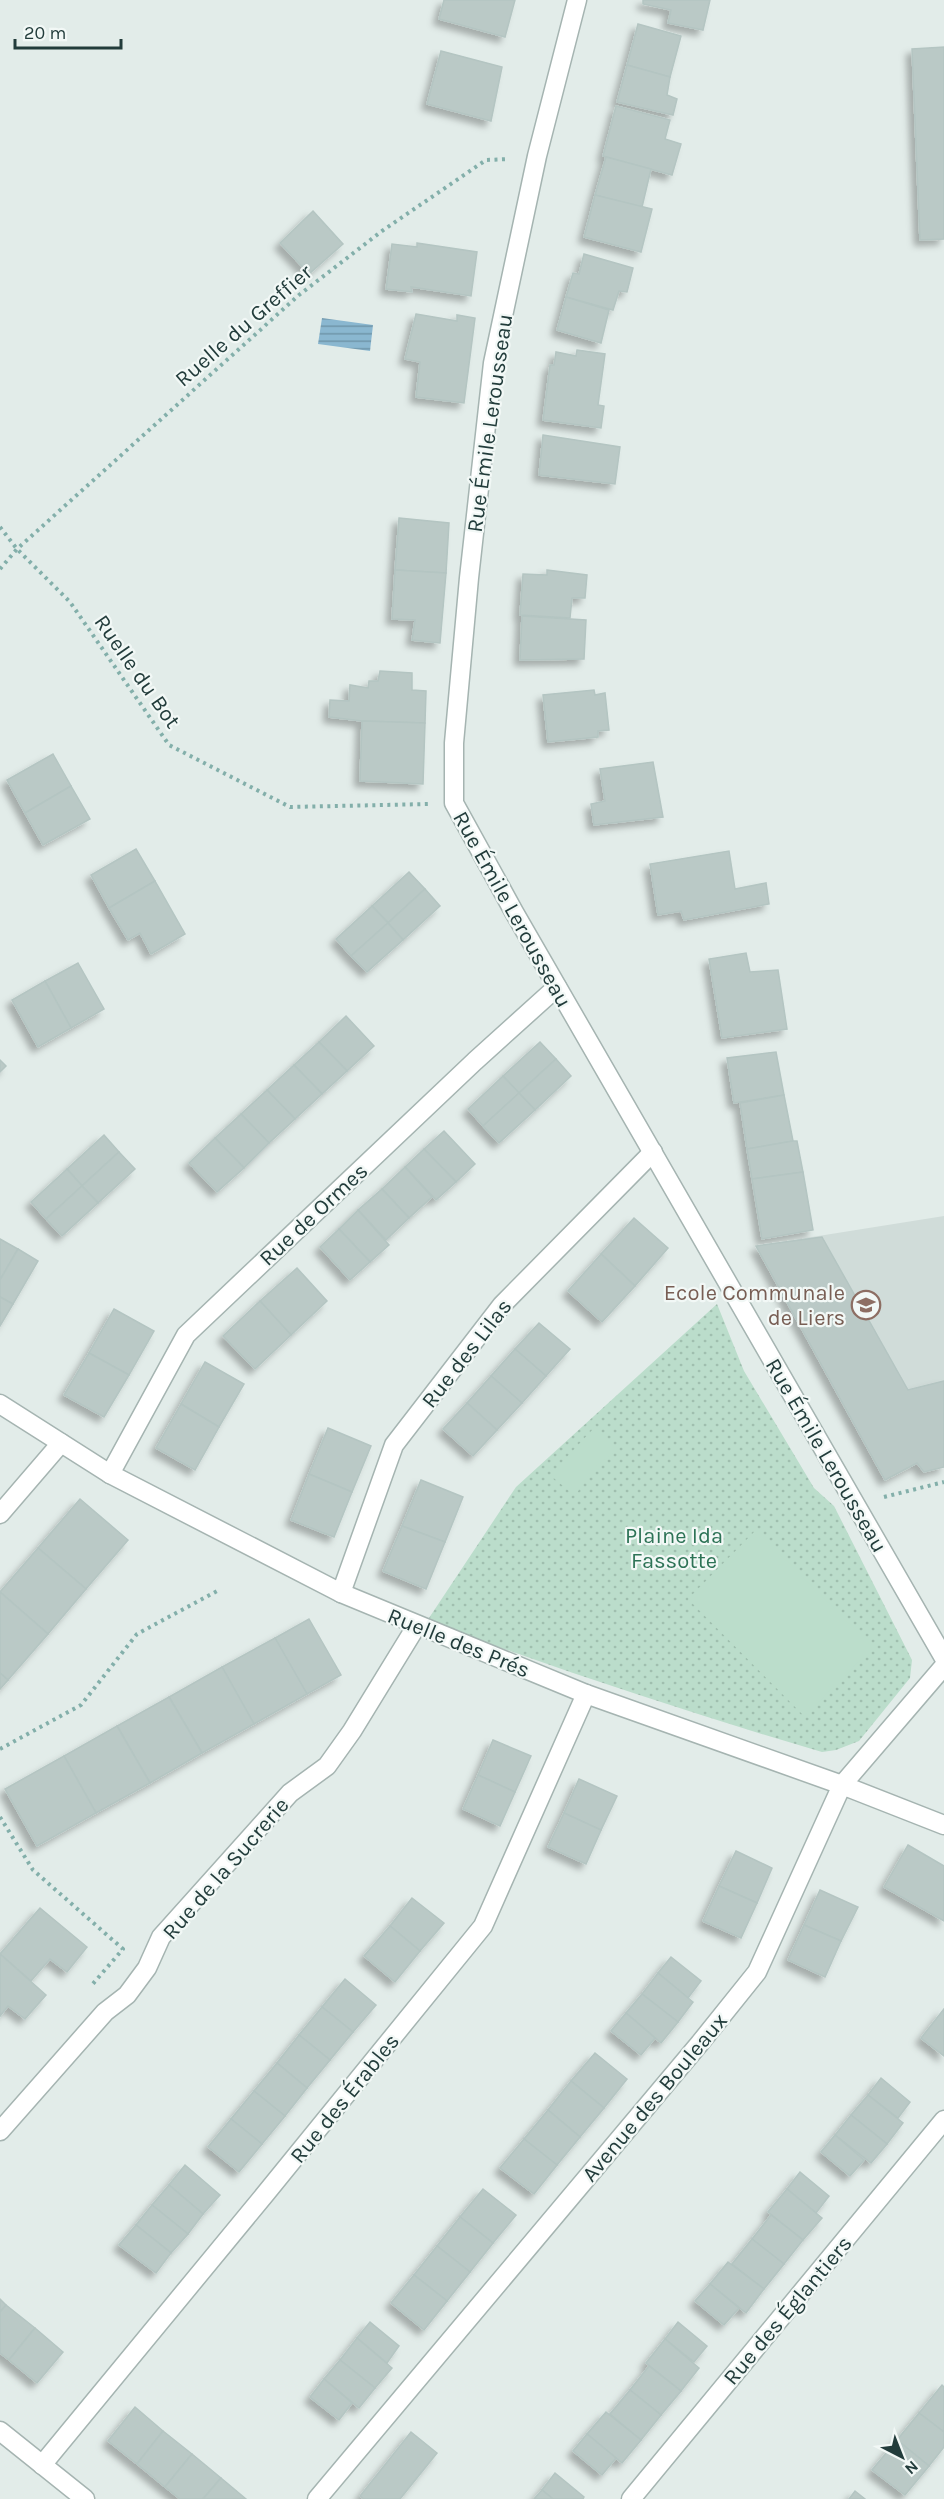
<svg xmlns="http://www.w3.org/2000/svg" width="944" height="2499" viewBox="0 0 944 2499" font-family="Karla,sans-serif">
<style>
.built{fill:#d0dcd9}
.park{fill:url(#park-dots)}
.pitch{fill:#bbddcb}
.water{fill:url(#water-rules)}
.building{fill:#bac9c6;stroke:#b4c5c2;stroke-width:1.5;filter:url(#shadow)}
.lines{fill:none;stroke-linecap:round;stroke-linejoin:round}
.street-casing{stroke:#a5b4b1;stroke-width:21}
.path{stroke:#83afaa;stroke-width:4;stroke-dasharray:3 4.5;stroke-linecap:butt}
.street{stroke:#fff;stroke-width:18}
.labels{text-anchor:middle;stroke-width:4.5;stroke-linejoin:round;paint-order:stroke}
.street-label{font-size:22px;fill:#223c3b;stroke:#f2f8f6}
.education-label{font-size:22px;fill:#785e54;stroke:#f2f8f6;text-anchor:end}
.park-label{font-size:22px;fill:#2d7356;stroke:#f2f8f6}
</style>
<defs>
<pattern id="park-dots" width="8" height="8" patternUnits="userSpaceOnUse" patternTransform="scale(1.5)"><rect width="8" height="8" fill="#bbddcb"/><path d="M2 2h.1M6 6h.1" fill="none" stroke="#a0bfaf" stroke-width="1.8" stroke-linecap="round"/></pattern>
<pattern id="water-rules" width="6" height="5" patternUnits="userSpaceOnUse" patternTransform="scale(1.5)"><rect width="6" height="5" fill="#8ab7d0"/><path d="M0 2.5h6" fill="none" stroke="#7096aa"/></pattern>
<filter id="shadow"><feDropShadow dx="-5.5" dy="5.5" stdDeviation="3" flood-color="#0004"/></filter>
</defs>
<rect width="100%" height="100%" fill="#e2ece9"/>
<polygon class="built" points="944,1216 944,1467 924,1472 917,1463 885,1480 756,1246"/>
<path class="park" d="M717,1304l27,67 70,117 20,18 78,154 -2,18 -51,63 -23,9 -14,2c-133,-39 -265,-83 -395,-131l89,-134z"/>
<g class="pitch">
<polygon points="593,1429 617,1450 593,1468 575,1496 550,1475"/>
<polygon points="756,1530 873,1648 804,1716 688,1599"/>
</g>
<polygon class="water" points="322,318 373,325 370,351 318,344"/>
<g class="building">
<polygon points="444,0 515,0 505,37 439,19"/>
<polygon points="643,0 710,0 703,30 668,23 671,10 643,4"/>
<polygon points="638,24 681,36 670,77 627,65"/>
<polygon points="944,47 944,239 920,240 912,49"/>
<polygon points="441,51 502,67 491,121 427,104"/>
<polygon points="627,65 670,77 667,95 677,99 673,115 617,102"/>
<polygon points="616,106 670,120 665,139 681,144 672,175 603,156"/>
<polygon points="606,157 651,169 642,207 595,195"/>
<polygon points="595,195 652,209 641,252 584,237"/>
<polygon points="313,211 343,244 309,274 280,243"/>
<polygon points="417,243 477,252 471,296 411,287 412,292 386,289 392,244 417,247"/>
<polygon points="584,254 633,268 627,292 619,291 613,310 566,297 573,273 579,274"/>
<polygon points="566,297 609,310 601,343 557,330"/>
<polygon points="416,314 457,321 457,315 475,318 464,403 416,397 420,362 405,359"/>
<polygon points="577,350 605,354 598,405 604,406 601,428 543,420 550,365 554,365 556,352 576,356"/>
<polygon points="543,435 620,447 615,484 539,475"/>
<polygon points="399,518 449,523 446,573 395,570"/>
<polygon points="395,570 446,573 440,643 412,640 415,620 392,619"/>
<polygon points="547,570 587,575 585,598 572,598 570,618 520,615 523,574 547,575"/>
<polygon points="522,616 586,620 584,659 520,660"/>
<polygon points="380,671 412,673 412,690 426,691 425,723 362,721 329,717 330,700 349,701 350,685 368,688 369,681 378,681"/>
<polygon points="594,690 595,695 605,693 609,730 598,731 598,737 548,742 543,695"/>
<polygon points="362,721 425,723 423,784 360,781"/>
<polygon points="53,754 71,786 25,813 7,780"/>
<polygon points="653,762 663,817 594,825 591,804 605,801 600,769"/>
<polygon points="71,786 90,819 43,845 25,813"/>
<polygon points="136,849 155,881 109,908 91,875"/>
<polygon points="729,851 735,889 766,883 769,904 684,920 681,911 658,915 650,864"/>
<polygon points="409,872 425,889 388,923 372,906"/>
<polygon points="155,881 185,934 151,954 140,933 128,940 109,908"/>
<polygon points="425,889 440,906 403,940 388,923"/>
<polygon points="372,906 388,923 351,956 336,939"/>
<polygon points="388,923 403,940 367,972 351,956"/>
<polygon points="746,953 750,972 778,970 787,1029 722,1038 709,959"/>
<polygon points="78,963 104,1009 71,1028 45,981"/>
<polygon points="45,981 71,1028 38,1047 12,1000"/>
<polygon points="346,1016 374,1046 347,1071 319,1042"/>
<polygon points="319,1042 347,1071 322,1094 294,1065"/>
<polygon points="540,1042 556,1059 519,1093 503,1076"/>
<polygon points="776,1052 784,1095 734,1103 727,1058"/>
<polygon points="556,1059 571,1076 535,1110 519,1093"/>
<polygon points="0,1060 6,1066 0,1072"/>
<polygon points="294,1065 322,1094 295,1119 267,1090"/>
<polygon points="503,1076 519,1093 483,1126 468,1109"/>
<polygon points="267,1090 295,1119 269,1143 241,1114"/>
<polygon points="519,1093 535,1110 499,1143 483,1126"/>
<polygon points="784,1095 793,1141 747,1149 740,1103"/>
<polygon points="241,1114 269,1143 244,1168 215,1138"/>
<polygon points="444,1131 475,1164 456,1182 424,1149"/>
<polygon points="104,1135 119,1152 82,1186 67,1169"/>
<polygon points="215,1138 244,1168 217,1192 189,1163"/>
<polygon points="793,1141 797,1141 803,1172 752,1179 747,1149"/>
<polygon points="424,1149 456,1182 436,1200 405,1167"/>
<polygon points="119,1152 135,1169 98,1203 82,1186"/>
<polygon points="405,1167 432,1197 409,1218 382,1189"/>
<polygon points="67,1169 82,1186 46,1219 31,1202"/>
<polygon points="803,1172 813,1230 762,1239 752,1179"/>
<polygon points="82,1186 98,1203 62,1236 46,1219"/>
<polygon points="382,1189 409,1218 386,1240 358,1210"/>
<polygon points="358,1210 389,1245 370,1262 339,1229"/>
<polygon points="634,1218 668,1248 635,1286 601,1254"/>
<polygon points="339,1229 370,1262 350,1280 320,1247"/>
<polygon points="822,1237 908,1390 944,1381 944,1467 924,1472 917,1463 885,1480 756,1246"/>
<polygon points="0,1239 18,1249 0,1280"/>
<polygon points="18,1249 38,1261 13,1304 0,1297 0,1280"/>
<polygon points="601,1254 635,1286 602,1322 568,1291"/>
<polygon points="297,1268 327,1301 291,1335 260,1301"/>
<polygon points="0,1297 13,1304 0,1326"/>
<polygon points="260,1301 291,1335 255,1369 223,1336"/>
<polygon points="114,1309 154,1331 129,1375 89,1353"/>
<polygon points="539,1323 570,1349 546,1376 515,1349"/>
<polygon points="515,1349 546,1376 522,1403 491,1376"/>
<polygon points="89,1353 129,1375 104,1417 64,1395"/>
<polygon points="205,1362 244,1384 219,1427 181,1404"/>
<polygon points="491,1376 522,1403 497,1430 467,1403"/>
<polygon points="467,1403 497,1430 473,1456 443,1429"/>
<polygon points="181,1404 219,1427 195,1470 156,1448"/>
<polygon points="328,1428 371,1446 352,1492 309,1474"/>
<polygon points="309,1474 352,1492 334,1537 291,1520"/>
<polygon points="421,1480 463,1497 445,1542 402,1526"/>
<polygon points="80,1499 128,1540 86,1589 38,1548"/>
<polygon points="402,1526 445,1542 426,1589 383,1571"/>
<polygon points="38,1548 86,1589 48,1634 0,1592"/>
<polygon points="0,1592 48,1634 8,1680 0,1673"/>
<polygon points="309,1619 341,1675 307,1694 275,1638"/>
<polygon points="275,1638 307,1694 254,1724 222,1667"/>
<polygon points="222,1667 254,1724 202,1753 169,1697"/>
<polygon points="0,1673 8,1680 0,1689"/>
<polygon points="169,1697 202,1753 150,1783 117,1726"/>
<polygon points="117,1726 150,1783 96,1813 64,1756"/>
<polygon points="493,1740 531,1756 515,1792 478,1775"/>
<polygon points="64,1756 96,1813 37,1846 5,1789"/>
<polygon points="478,1775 515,1792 500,1826 463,1809"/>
<polygon points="579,1779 617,1796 601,1830 564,1813"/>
<polygon points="564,1813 601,1830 586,1864 548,1847"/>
<polygon points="908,1845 944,1866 944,1921 884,1887"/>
<polygon points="736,1851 772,1868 757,1903 719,1886"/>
<polygon points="719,1886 757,1903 741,1938 703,1921"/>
<polygon points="820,1890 858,1907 841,1941 804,1925"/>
<polygon points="412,1898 444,1923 420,1951 390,1926"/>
<polygon points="40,1908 87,1947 67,1972 50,1959 31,1981 0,1954"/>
<polygon points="804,1925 841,1941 825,1977 788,1960"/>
<polygon points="390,1926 420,1951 395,1982 364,1956"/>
<polygon points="0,1954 46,1995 25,2019 8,2006 0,2016"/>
<polygon points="671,1957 701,1981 688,1998 658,1973"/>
<polygon points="658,1973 693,2002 678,2022 642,1994"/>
<polygon points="345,1979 376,2005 353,2032 322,2007"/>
<polygon points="642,1994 678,2022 661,2043 626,2013"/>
<polygon points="322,2007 353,2032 330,2060 299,2035"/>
<polygon points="944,2009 944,2056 921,2038"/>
<polygon points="626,2013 655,2038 641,2055 611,2031"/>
<polygon points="299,2035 330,2060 307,2088 277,2063"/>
<polygon points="595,2053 627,2079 604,2108 571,2081"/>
<polygon points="277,2063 307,2088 285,2116 254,2091"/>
<polygon points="881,2078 910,2102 898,2118 868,2095"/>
<polygon points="571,2081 604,2108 580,2137 548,2110"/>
<polygon points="254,2091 285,2116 262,2144 231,2119"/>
<polygon points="868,2095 903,2123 887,2144 851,2115"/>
<polygon points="548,2110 580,2137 557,2165 524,2139"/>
<polygon points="851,2115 887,2144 871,2163 835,2135"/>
<polygon points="231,2119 262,2144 239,2172 208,2147"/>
<polygon points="835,2135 864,2160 850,2176 821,2152"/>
<polygon points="524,2139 557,2165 534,2194 500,2168"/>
<polygon points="185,2165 220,2195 203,2214 169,2185"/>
<polygon points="800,2172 829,2196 816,2213 787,2189"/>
<polygon points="169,2185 203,2214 188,2234 152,2205"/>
<polygon points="483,2189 516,2215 493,2243 460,2217"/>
<polygon points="787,2189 822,2218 803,2240 768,2212"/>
<polygon points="152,2205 188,2234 171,2253 136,2225"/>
<polygon points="771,2215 803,2240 784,2264 752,2239"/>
<polygon points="460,2217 493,2243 470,2272 437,2246"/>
<polygon points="136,2225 171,2253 156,2273 119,2245"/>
<polygon points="752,2239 784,2264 764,2289 732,2264"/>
<polygon points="437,2246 470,2272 447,2301 414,2275"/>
<polygon points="728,2262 764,2289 746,2313 710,2284"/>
<polygon points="414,2275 447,2301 424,2330 391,2303"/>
<polygon points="710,2284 739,2308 724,2325 695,2301"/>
<polygon points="0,2299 6,2305 0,2312"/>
<polygon points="6,2305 35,2328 9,2360 0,2353 0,2312"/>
<polygon points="370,2322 399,2346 387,2363 357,2338"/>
<polygon points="678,2322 707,2346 694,2362 665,2339"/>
<polygon points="35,2328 63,2352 37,2383 9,2360"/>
<polygon points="357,2338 392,2368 375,2388 340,2360"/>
<polygon points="665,2339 699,2368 681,2391 646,2363"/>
<polygon points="340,2360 375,2388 359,2408 324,2379"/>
<polygon points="649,2366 681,2391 661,2415 630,2390"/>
<polygon points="324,2379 352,2403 339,2420 310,2397"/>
<polygon points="942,2385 944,2387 944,2432 919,2413"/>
<polygon points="630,2390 661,2415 641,2440 610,2414"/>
<polygon points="135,2407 163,2431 137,2464 108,2441"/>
<polygon points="606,2412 641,2440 622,2463 587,2434"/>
<polygon points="919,2413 944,2432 944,2447 929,2466 897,2440"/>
<polygon points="163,2431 192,2454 165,2487 137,2464"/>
<polygon points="411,2432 437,2453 400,2499 364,2499 360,2496"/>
<polygon points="587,2434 616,2458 602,2475 573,2451"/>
<polygon points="897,2440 929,2466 905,2495 872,2470"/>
<polygon points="192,2454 221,2478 203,2499 180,2499 165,2487"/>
<polygon points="555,2473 584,2497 583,2499 553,2499 542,2490"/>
<polygon points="221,2478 246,2499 203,2499"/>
<polygon points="542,2490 553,2499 534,2499"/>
<polygon points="855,2491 865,2499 849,2499"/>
</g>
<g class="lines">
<g class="street-casing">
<g id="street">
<polyline points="577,0 537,156 493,363 469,578 454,743 454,803 514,912 944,1658"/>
<polyline points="0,1404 110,1474 341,1593 586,1694 842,1785 944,1825"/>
<polyline points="110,1474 186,1335 475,1061 557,987"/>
<polyline points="0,1514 61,1443"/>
<polyline points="341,1593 394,1445 502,1305 653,1152"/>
<polyline points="0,2131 105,2012 127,1995 147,1968 161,1937 290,1793 327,1766 352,1731 417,1625"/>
<polyline points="0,2431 85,2499"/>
<polyline points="42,2465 266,2193 483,1926 586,1694"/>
<polyline points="317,2499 700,2043 757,1972 842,1785 944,1666"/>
<polyline points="631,2499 944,2120"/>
</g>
</g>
<g class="path">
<polyline points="0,527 17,549 70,602 169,745 290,807 429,804"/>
<polyline points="0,569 17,549 299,295 382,231 486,160 509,159"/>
<polyline points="884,1497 944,1482"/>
<polyline points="0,1749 81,1705 137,1634 219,1590"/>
<polyline points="0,1817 33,1870 123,1949 91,1986"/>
</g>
<use href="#street" class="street"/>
</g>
<defs>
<g id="school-ring" transform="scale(1.5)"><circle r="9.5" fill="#f2f8f6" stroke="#8d6e63" stroke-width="1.5"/><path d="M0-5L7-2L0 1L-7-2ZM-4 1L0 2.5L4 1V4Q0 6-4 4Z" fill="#8d6e63"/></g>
</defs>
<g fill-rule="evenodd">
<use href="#school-ring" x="866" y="1305"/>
</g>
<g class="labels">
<g class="street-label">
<text transform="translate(243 325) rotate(-41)" y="8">Ruelle du Greffier</text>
<text transform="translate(489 423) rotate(-82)" y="8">Rue Émile Lerousseau</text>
<text transform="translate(138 671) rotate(55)" y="8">Ruelle du Bot</text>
<text transform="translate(513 909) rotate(61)" y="8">Rue Émile Lerousseau</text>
<text transform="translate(313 1214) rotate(-43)" y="8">Rue de Ormes</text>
<text transform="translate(466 1353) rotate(-52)" y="8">Rue des Lilas</text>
<text transform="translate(827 1455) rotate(60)" y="8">Rue Émile Lerousseau</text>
<text transform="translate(459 1642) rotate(22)" y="8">Ruelle des Prés</text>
<text transform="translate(225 1868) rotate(-49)" y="8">Rue de la Sucrerie</text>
<text transform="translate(654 2097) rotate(-50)" y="8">Avenue des Bouleaux</text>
<text transform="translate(344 2098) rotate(-51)" y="8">Rue des Érables</text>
<text transform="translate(787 2310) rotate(-50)" y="8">Rue des Églantiers</text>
</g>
<g class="education-label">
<text x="845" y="1300">Ecole Communale<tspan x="845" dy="25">de Liers</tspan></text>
</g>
<g class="park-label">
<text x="674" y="1543">Plaine Ida<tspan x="674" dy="25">Fassotte</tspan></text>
</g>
</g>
<g transform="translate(902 2457) rotate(138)" stroke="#f2f8f6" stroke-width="4.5" paint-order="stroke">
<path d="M0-4.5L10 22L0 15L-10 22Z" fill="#223c3b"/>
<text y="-9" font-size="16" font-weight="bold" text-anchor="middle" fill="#223c3b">N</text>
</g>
<path d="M15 39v9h106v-9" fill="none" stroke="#223c3b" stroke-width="3"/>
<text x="24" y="39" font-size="18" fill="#223c3b" stroke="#f2f8f6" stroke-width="4.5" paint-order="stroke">20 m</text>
</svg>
